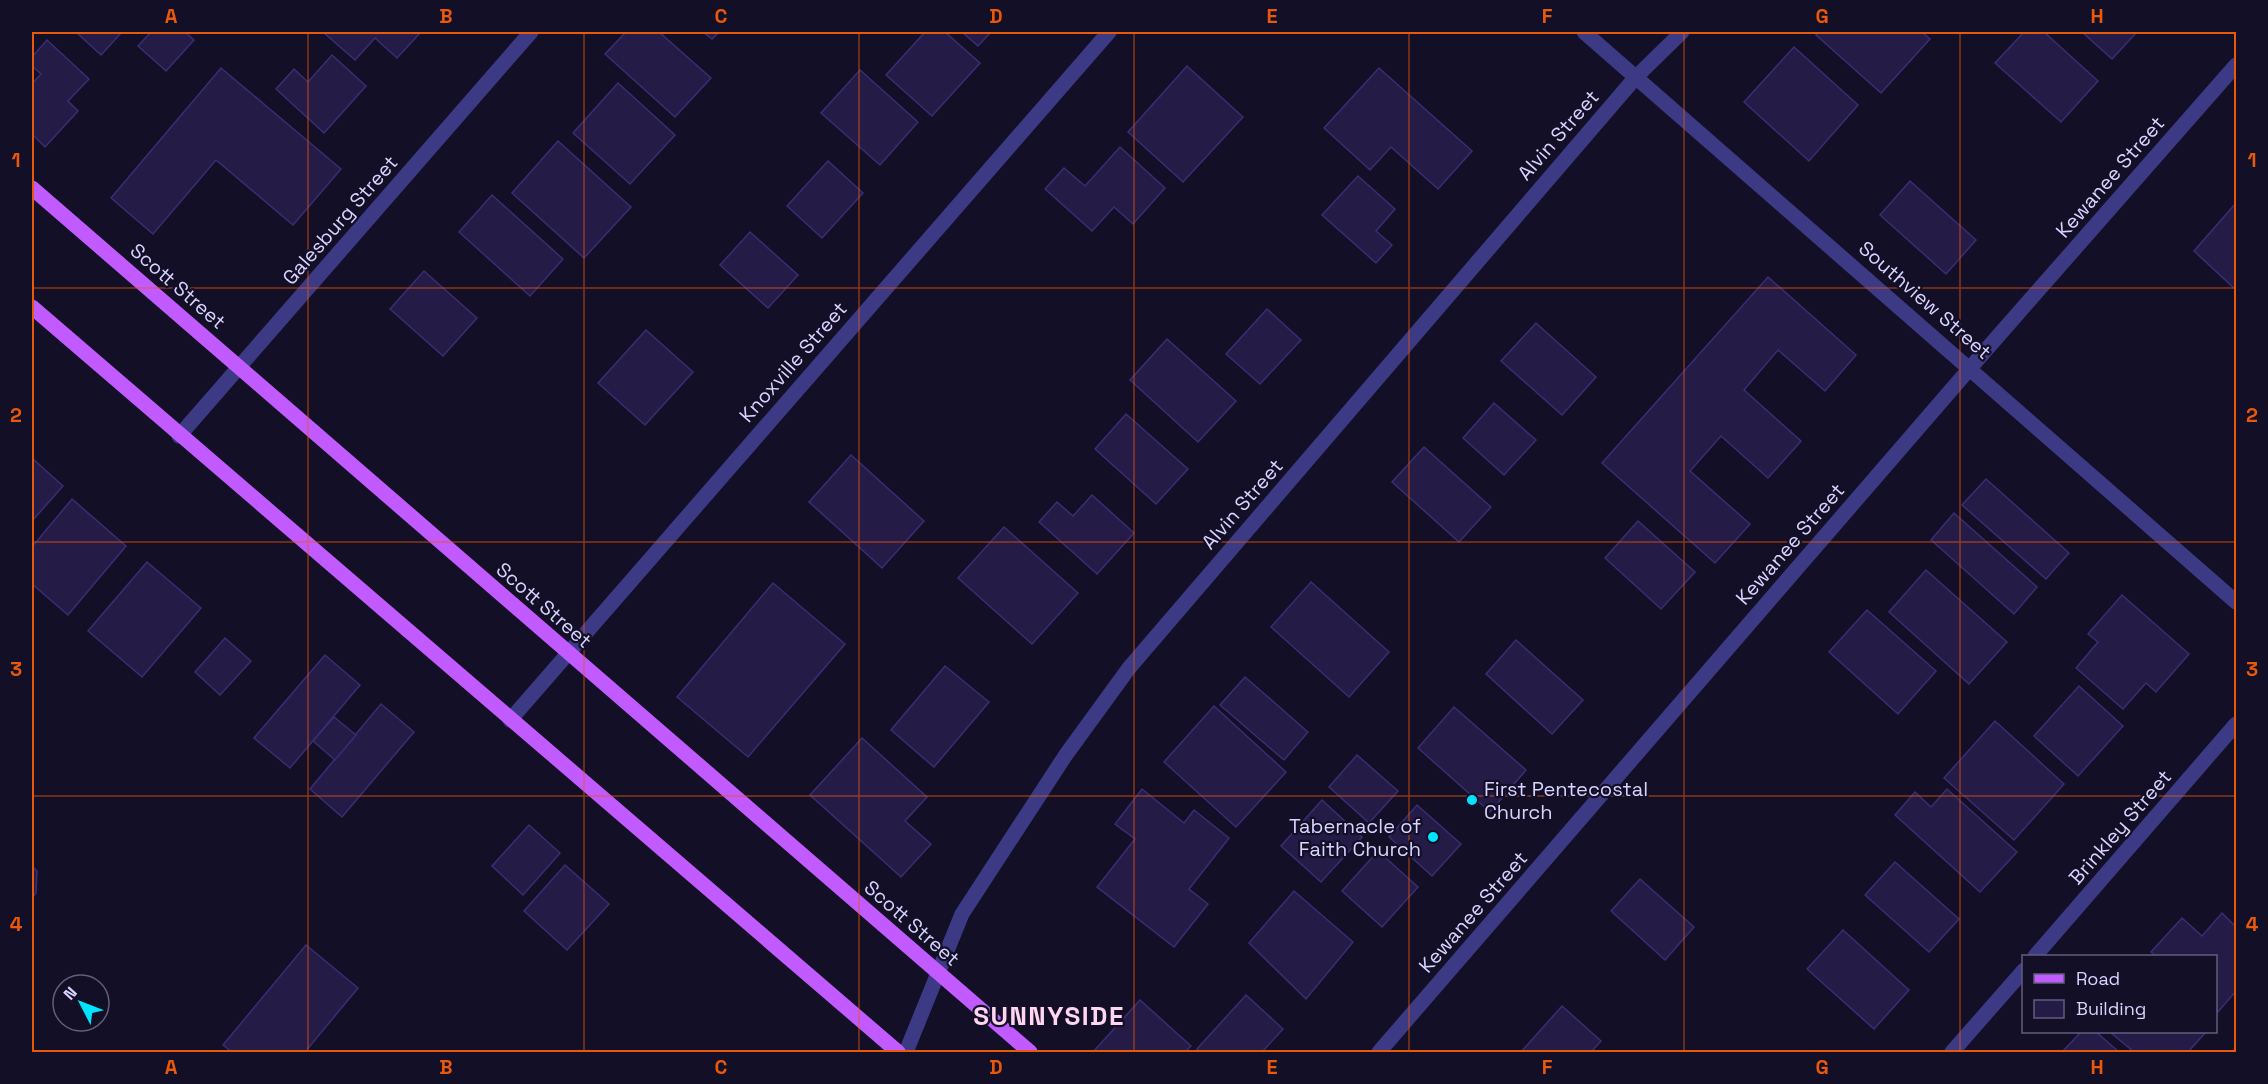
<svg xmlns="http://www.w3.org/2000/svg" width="2268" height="1084" viewBox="0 0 2268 1084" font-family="'Space Grotesk',sans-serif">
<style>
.building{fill:#241b47;stroke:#3b2d73;stroke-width:1.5}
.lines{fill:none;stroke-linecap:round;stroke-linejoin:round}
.minor{stroke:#3d3a85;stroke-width:15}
.major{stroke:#c25bff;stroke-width:15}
.grid{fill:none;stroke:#e8590c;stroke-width:1.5;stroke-opacity:0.55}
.poi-dot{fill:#00e5ff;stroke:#130f26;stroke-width:2}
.labels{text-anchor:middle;stroke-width:4.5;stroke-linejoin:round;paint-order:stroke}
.street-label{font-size:20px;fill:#d9d4ff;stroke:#130f26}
.poi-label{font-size:20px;fill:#d9d4ff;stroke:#130f26;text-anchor:start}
.district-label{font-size:26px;font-weight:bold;letter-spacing:1.5px;fill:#ffd6f0;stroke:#130f26}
.neatline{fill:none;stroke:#e8590c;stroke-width:2}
.grid-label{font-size:20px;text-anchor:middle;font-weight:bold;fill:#e8590c}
</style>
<rect width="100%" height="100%" fill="#130f26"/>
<g class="building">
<polygon points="76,32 122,32 101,55"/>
<polygon points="151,32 185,32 194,40 166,71 138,46"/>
<polygon points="323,32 421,32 397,58 375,38 355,60"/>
<polygon points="626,32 659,32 711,78 675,117 605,54"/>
<polygon points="703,32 719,32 712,39"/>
<polygon points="925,32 945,32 980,63 932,116 886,75"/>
<polygon points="962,32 991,32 978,46"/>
<polygon points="1819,32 1922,32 1930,39 1881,93 1816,35"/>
<polygon points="2024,32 2044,32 2098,81 2061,122 1995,63"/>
<polygon points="2082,32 2137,32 2112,59"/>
<polygon points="47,40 89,79 68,101 78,111 45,147 32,134 32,84 41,74 32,66 32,57"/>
<polygon points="1794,47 1858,105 1809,161 1744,102"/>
<polygon points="332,55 366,86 324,133 276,89 294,69 308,82"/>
<polygon points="1187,66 1243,117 1183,182 1128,132"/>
<polygon points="221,68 341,169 293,225 216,160 153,234 111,198"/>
<polygon points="1379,68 1472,151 1438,189 1391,147 1370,170 1324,128"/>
<polygon points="860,70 918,122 880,165 821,113"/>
<polygon points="618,83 675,135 630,184 573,133"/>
<polygon points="558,141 631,207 584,258 512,193"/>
<polygon points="1120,147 1165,188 1133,224 1114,207 1092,231 1045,189 1064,168 1085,186"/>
<polygon points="828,161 863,193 822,238 787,206"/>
<polygon points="1358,176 1395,209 1376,231 1392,245 1376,263 1322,215"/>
<polygon points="1910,181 1976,240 1946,274 1880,215"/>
<polygon points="492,195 563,259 530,296 459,232"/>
<polygon points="2236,203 2236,290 2194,251"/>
<polygon points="750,232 798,275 768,308 720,265"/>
<polygon points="424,271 477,318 443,356 390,309"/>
<polygon points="1768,277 1856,355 1825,391 1778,350 1744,390 1801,441 1768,478 1721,436 1690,471 1750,524 1715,563 1602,463"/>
<polygon points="1267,309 1301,340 1260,384 1226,354"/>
<polygon points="1536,323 1596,377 1562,415 1501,361"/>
<polygon points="646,330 693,372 645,425 598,383"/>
<polygon points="1167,339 1236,401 1198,442 1130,380"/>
<polygon points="1494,403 1536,440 1504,475 1463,438"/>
<polygon points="1126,414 1188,469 1156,504 1095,449"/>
<polygon points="1424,447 1491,507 1459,542 1392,482"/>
<polygon points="851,455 924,521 882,568 809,502"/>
<polygon points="32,458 63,486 32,521"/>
<polygon points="1986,479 2069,553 2046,579 1962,505"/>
<polygon points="1092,495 1134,533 1097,574 1039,522 1057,502 1073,516"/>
<polygon points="72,499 126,546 68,615 32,584 32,547"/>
<polygon points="1954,513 2037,587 2014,614 1931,540"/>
<polygon points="1638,521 1695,572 1661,609 1605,558"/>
<polygon points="1004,527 1078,593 1032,644 958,578"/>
<polygon points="147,562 201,608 142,677 88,631"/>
<polygon points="1926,570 2007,642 1969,684 1889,612"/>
<polygon points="1311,582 1389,652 1349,697 1271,627"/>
<polygon points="773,583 845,644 748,757 677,697"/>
<polygon points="2122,595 2189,654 2156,692 2146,683 2123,709 2076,668 2098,642 2088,634"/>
<polygon points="1867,610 1936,671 1898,714 1829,652"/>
<polygon points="225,638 251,661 220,695 195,672"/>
<polygon points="1516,640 1583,700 1552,734 1486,674"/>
<polygon points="325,655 360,685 290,768 254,738"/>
<polygon points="945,666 989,702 934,767 891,730"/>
<polygon points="1245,677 1308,732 1284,760 1220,705"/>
<polygon points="2079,686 2123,726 2078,776 2034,736"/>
<polygon points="381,704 414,732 342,817 310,789"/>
<polygon points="1214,706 1286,772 1236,827 1164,762"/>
<polygon points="1454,707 1526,770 1490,812 1418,748"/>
<polygon points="334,717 356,735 335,760 313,741"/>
<polygon points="1995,721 2064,784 2014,840 1944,778"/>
<polygon points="862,738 927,797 905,821 931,844 901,877 810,795"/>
<polygon points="1357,755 1398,791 1369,823 1329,787"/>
<polygon points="1142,789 1184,823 1194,810 1229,838 1189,889 1208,904 1174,947 1097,887 1135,839 1115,824"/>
<polygon points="1947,789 2017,852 1980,892 1895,815 1915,792 1931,807"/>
<polygon points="1322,800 1362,837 1321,882 1281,846"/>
<polygon points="1417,805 1461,844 1432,876 1389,837"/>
<polygon points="529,825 560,853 523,895 492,866"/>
<polygon points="1378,851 1418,887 1382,927 1342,891"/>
<polygon points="1895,862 1959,919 1929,952 1865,895"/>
<polygon points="565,865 609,904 567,950 524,911"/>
<polygon points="32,866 37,871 36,893 32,898"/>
<polygon points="1640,879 1694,927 1665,960 1611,911"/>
<polygon points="1294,891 1353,942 1306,999 1249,943"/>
<polygon points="2222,913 2236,927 2236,991 2218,1012 2216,1010 2216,956 2156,956 2151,952 2182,918 2202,936"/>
<polygon points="1843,930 1909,990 1874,1029 1807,969"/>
<polygon points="306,945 358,988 305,1052 232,1052 223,1045"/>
<polygon points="1246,995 1283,1029 1262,1052 1201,1052 1197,1049"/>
<polygon points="1140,1000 1191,1046 1185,1052 1093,1052"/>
<polygon points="1562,1006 1601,1041 1591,1052 1521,1052"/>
<polygon points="2081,1032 2096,1032 2119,1052 2062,1052"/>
<polygon points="2110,1032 2206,1032 2188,1052 2134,1052"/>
</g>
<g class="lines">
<g class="minor">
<polyline points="1584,32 2236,602"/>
<polyline points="179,436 531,32"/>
<polyline points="510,720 1109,32"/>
<polyline points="2035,956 2236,724"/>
<polyline points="906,1052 962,914 1065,756 1129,668 1636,77 1682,32"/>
<polyline points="1379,1052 1971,367 2236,65"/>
<polyline points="1952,1052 2024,970"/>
</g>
<g class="major">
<polyline points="32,188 1030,1052"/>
<polyline points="32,307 898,1052"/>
</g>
</g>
<path class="grid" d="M308,32v1020M584,32v1020M859,32v1020M1134,32v1020M1409,32v1020M1684,32v1020M1960,32v1020M32,288h2204M32,542h2204M32,796h2204"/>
<g class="poi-dot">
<circle cx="1472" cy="800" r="6"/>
<circle cx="1433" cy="837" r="6"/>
</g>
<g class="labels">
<g class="street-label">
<text transform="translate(1558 135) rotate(-49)" y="7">Alvin Street</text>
<text transform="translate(2110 177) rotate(-49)" y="7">Kewanee Street</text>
<text transform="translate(340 220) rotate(-49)" y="7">Galesburg Street</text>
<text transform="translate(178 286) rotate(41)" y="7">Scott Street</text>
<text transform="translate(1925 300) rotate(41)" y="7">Southview Street</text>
<text transform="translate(793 362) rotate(-49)" y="7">Knoxville Street</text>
<text transform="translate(1242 504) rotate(-49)" y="7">Alvin Street</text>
<text transform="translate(1790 544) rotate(-49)" y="7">Kewanee Street</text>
<text transform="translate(544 605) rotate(41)" y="7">Scott Street</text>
<text transform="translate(2120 827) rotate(-49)" y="7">Brinkley Street</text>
<text transform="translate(1473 912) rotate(-49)" y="7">Kewanee Street</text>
<text transform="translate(912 923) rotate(41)" y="7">Scott Street</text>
</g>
<g class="poi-label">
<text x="1484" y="796">First Pentecostal<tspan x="1484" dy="23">Church</tspan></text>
<text x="1421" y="833" text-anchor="end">Tabernacle of<tspan x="1421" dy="23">Faith Church</tspan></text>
</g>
<g class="district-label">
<text x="1049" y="1025">SUNNYSIDE</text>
</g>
</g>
<rect width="2268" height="1084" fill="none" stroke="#130f26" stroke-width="66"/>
<rect x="2022" y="955" width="195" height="78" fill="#130f26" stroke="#625e7d" stroke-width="1.5"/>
<rect x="2034" y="974" width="30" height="9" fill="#c25bff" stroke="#625e7d" stroke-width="1.5"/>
<text x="2076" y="985" font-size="18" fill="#d9d4ff">Road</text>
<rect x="2034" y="1000" width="30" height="18" fill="#241b47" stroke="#625e7d" stroke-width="1.5"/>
<text x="2076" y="1015" font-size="18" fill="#d9d4ff">Building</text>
<g transform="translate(81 1003) rotate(312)"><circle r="28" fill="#130f26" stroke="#625e7d" stroke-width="1.5"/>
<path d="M0-4.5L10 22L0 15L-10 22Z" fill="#00e5ff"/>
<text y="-9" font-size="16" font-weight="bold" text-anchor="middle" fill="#d9d4ff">N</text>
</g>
<rect x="33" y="33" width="2202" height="1018" class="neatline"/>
<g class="grid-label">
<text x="171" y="23">A</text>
<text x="446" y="23">B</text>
<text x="721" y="23">C</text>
<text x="996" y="23">D</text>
<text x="1272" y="23">E</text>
<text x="1547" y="23">F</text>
<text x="1822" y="23">G</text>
<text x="2097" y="23">H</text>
<text x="16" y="167">1</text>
<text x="2252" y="167">1</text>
<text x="16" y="422">2</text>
<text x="2252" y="422">2</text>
<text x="16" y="676">3</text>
<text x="2252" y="676">3</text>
<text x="16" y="931">4</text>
<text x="2252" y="931">4</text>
<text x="171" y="1074">A</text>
<text x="446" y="1074">B</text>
<text x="721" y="1074">C</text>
<text x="996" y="1074">D</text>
<text x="1272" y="1074">E</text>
<text x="1547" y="1074">F</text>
<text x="1822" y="1074">G</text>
<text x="2097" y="1074">H</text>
</g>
</svg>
